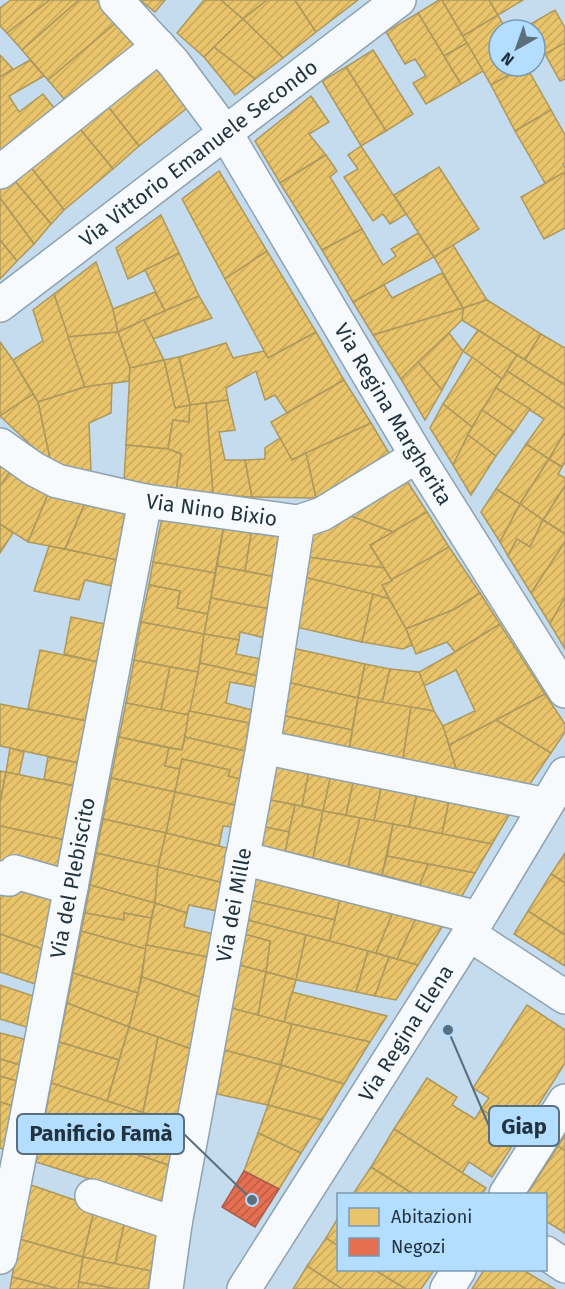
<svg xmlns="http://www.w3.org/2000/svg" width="565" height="1289" viewBox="0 0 565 1289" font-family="'Fira Sans',sans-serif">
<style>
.homes{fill:url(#homes-hatch);stroke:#ad985d;stroke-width:1.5}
.shops{fill:url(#shops-hatch);stroke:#ac5d4c;stroke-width:1.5}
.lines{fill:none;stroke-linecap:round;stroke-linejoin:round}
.pedestrian-casing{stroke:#8fa2b0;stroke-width:36}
.minor-casing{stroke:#8fa2b0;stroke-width:36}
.tertiary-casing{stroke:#8fa2b0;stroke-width:36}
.pedestrian{stroke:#f6fafc;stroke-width:33}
.minor{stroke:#f6fafc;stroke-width:33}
.tertiary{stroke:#f6fafc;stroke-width:33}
.labels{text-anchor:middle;stroke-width:6;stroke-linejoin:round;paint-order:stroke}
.street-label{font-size:21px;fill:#22333f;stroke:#b3deff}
.leader{fill:none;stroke:#5b6e7c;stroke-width:2}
.callout-dot{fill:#5b6e7c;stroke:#b3deff;stroke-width:2}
.callout{fill:#b3deff;stroke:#5b6e7c;stroke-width:2}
.callout-label{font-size:22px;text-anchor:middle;font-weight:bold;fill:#22333f}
</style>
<defs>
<pattern id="homes-hatch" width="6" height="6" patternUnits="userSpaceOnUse" patternTransform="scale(1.5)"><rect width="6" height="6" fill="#e9c46a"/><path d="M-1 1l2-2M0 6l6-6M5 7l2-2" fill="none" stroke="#c8a95d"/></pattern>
<pattern id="shops-hatch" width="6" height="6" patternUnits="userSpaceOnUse" patternTransform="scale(1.5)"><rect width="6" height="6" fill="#e76f51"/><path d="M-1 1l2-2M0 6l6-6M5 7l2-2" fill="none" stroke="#bb5c45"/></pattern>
</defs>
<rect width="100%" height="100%" fill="#c4dcee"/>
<g class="homes">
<polygon points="11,0 50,0 7,33 0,26 0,8"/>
<polygon points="50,0 79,0 22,50 7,33"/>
<polygon points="79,0 97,0 117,22 48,80 22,50"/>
<polygon points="140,0 165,0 155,12"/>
<polygon points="204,0 221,0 243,19 204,57 177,33"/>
<polygon points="221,0 267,0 243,19"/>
<polygon points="267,0 295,0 316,32 283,58 243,19"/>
<polygon points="295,0 358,0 316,32"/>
<polygon points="439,0 442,0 467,43 444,56 418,13"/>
<polygon points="442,0 489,0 498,15 463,36"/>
<polygon points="489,0 523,0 498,15"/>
<polygon points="555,10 565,28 565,43 535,60 535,30 529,30 527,26"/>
<polygon points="418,13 461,84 426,104 413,83 426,76 415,59 405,64 386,32"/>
<polygon points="498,15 506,30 499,30 499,66 525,66 491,85 463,36"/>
<polygon points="243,19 283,58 255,79 214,47"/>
<polygon points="117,22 140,47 70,106 48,80"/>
<polygon points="467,43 483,71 461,84 444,56"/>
<polygon points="565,43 565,79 560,81 545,54"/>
<polygon points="214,47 255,79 235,95 204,57"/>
<polygon points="373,50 413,114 386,131 346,67"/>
<polygon points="0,55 13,69 0,77"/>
<polygon points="30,60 44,76 9,96 19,112 43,94 59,114 0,165 0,77"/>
<polygon points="153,60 191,105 139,146 103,100"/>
<polygon points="525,66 526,66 551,110 515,131 491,85"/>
<polygon points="346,67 386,131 361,146 322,81"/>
<polygon points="311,96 329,122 309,134 326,155 280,183 255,141"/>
<polygon points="103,100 139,146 113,169 75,123"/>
<polygon points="551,110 565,135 565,163 563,164 565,168 565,172 545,183 515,131"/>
<polygon points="75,123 113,169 64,210 26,161"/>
<polygon points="361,146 406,214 390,224 383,214 373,221 344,177 358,169 348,155"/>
<polygon points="326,155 337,171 330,177 362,229 322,250 280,183"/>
<polygon points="26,161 64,210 51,224 9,174"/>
<polygon points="439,167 479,229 434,257 394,195"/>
<polygon points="219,171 267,251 225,279 182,199"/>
<polygon points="565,172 565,228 544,239 521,197"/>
<polygon points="9,174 51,224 34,244 0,198 0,181"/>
<polygon points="0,198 34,244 17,261 0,240"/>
<polygon points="161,215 179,253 128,279 116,248"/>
<polygon points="362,229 383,265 396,256 391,249 418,233 434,257 353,302 322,250"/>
<polygon points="0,240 17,261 0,279"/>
<polygon points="453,245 487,300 463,308 434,257"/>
<polygon points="267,251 316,332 268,358 225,279"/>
<polygon points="179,253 199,296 165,311 145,270"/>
<polygon points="96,262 113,309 118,332 68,337 54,294"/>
<polygon points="442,273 463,308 373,335 353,302 384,285 392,298"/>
<polygon points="155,292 165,311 118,332 113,309"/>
<polygon points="54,294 85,387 38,402 13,360 43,341 33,310"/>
<polygon points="199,296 212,318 153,339 144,320"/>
<polygon points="487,300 541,334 525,360 462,320 463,308"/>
<polygon points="463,308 462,320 401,379 373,335"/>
<polygon points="144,320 164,360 130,368 118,332"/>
<polygon points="478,330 517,355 502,379 463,351"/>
<polygon points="118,332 130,368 129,381 85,387 68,337"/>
<polygon points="316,332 344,380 287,413 275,395 265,400 256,371 226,388 228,400 190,405 179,357 226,343 233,358 264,351 268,358"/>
<polygon points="449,333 463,351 442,390 418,362"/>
<polygon points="541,334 565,348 565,385 525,360"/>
<polygon points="0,342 13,360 33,394 0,416"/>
<polygon points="517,355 565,385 565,409 507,371"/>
<polygon points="179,357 190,405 175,408 164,360"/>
<polygon points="472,357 502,379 472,427 443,404"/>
<polygon points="164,360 175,408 190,405 189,422 173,420 168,449 126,445 130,368"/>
<polygon points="418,362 442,390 425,420 401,379"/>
<polygon points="507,371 565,409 565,432 549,459 526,444 544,419 496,388"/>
<polygon points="344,380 371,423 292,460 271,422"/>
<polygon points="112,383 111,413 89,423 91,471 51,464 38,402 85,387"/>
<polygon points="496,388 530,409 514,432 482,410"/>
<polygon points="33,394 38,402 51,464 0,416"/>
<polygon points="228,400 235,430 219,432 225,460 245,460 252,497 213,495 206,403"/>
<polygon points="206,403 213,495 176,491 181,454 168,449 173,420 189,422 190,405"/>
<polygon points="443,404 472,427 453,465 430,428"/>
<polygon points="482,410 514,432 496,456 468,435"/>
<polygon points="371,423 389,453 316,498 306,453"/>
<polygon points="565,432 565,462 562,467 549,459"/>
<polygon points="468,435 496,456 471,495 453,465"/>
<polygon points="280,438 292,460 306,453 316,498 252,497 245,460 265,459 265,448"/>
<polygon points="526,444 549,459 520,504 496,489"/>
<polygon points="126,445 168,449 181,454 176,491 124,482"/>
<polygon points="0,459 13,468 0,486"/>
<polygon points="549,459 562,467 558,474 565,478 565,486 543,520 520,504"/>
<polygon points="13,468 49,492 28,542 0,524 0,486"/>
<polygon points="407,481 427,512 393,532 348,515"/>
<polygon points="565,486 565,534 543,520"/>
<polygon points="496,489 520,504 500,542 481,512"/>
<polygon points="49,492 86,501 65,549 28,542"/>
<polygon points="86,501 126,508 117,560 65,549"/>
<polygon points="520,504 543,520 530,547 517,539 508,556 500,542"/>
<polygon points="427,512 449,547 392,581 370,545"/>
<polygon points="163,513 224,525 215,573 153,562"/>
<polygon points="348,515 393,532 370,545 384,568 308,557 311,536"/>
<polygon points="543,520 565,534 565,542 531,593 508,556 517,539 530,547"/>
<polygon points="0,524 13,533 0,553"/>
<polygon points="224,525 252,529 245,571 217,566"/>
<polygon points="252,529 283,535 276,577 245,571"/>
<polygon points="565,542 565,597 550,624 531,593"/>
<polygon points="49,546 117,560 112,586 85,580 79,600 34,591"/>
<polygon points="449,547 480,593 455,609 406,629 382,585"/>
<polygon points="308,557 384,568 392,581 382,585 389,599 304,577"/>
<polygon points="153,562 215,573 208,614 177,608 180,591 149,585"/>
<polygon points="217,566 276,577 270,609 211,598"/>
<polygon points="304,577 373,594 362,642 296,627"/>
<polygon points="149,585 180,591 177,608 208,614 204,634 141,622"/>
<polygon points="480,593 500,624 455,652 447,642 416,654 406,629 455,609"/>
<polygon points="373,594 389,599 406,629 412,645 403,649 362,642"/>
<polygon points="565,597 565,649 550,624"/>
<polygon points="211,598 270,609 265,638 240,632 239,640 204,634"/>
<polygon points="71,617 105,624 98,662 64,654"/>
<polygon points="141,622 204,634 198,672 134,660"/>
<polygon points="500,624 545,694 449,745 443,726 475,711 456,670 424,686 419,672 455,652"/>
<polygon points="204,634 239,640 236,654 261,659 258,676 200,663"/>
<polygon points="292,648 365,664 358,698 286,682"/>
<polygon points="40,650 98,662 87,721 28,709"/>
<polygon points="134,660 170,667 161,710 126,703"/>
<polygon points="200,663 258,676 256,687 230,682 226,703 252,710 249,723 189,711"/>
<polygon points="365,664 390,669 382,703 358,698"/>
<polygon points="170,667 198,672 189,715 161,710"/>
<polygon points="390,669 419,672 434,711 382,703"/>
<polygon points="286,682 358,698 352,730 281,715"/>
<polygon points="545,694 565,724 565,732 551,753 496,720"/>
<polygon points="358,698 411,707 402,765 348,756"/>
<polygon points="126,703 189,715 182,750 119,737"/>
<polygon points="0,704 87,721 79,763 0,746"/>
<polygon points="411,707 434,711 443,726 458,775 402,765"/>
<polygon points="189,711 249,723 245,751 185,737"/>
<polygon points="281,715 352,730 348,756 276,743"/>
<polygon points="496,720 551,753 527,788 458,775 449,745"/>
<polygon points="119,737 169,748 165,766 180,769 175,792 111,778"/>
<polygon points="185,737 245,751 240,779 228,776 230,770 182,759 180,769 165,766 169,748 182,750"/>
<polygon points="10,748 24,752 19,775 6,772"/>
<polygon points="48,757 79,763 75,786 44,779"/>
<polygon points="182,759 230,770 228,776 249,781 244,807 175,792"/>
<polygon points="275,760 310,766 302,806 265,799"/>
<polygon points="310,766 332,770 323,811 302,806"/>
<polygon points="332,770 355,774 346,815 323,811"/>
<polygon points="0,771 6,772 0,803"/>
<polygon points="6,772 75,786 65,840 0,826 0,803"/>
<polygon points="355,774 383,780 374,821 346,815"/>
<polygon points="111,778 175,792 166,833 103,819"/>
<polygon points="383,780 419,786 409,827 374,821"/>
<polygon points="419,786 451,792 442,834 409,827"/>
<polygon points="175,792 244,807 240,828 223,826 219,846 166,833"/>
<polygon points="451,792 515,805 492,844 442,834"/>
<polygon points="265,799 295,805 289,832 260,826"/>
<polygon points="295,805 323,811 313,858 285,851"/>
<polygon points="323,811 360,818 348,867 313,858"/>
<polygon points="360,818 393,824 382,875 348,867"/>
<polygon points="103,819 166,833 158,867 96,853"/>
<polygon points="393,824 409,827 492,844 475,873 387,856"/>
<polygon points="0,826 65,840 58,877 0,870"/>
<polygon points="260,826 289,832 284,858 254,852"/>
<polygon points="166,833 235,850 228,884 158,867"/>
<polygon points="96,853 158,867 155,903 90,885"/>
<polygon points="565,853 565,883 551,874"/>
<polygon points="387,856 428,864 420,885 382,875"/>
<polygon points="428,864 475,873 458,903 416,894"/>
<polygon points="158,867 228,884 222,912 189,905 187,913 155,903"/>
<polygon points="255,874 342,893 335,920 250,900"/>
<polygon points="551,874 565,883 565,935 528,911"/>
<polygon points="90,885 155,903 151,918 124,913 124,920 85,913"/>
<polygon points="0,886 55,891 45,950 0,934"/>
<polygon points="342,893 396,905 376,953 329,941"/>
<polygon points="250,900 335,920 329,941 247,920"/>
<polygon points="155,903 187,913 184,927 218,935 213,958 146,945"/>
<polygon points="396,905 420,910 397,959 376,953"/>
<polygon points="420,910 449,916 418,965 397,959"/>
<polygon points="528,911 565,935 565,966 514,934"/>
<polygon points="85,913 124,920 124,913 151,918 146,949 81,931"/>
<polygon points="247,920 306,935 296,980 266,972 270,941 244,934"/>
<polygon points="81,931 146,949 138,993 73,973"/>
<polygon points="0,934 45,950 38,985 0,972"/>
<polygon points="244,934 270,941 266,972 239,965"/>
<polygon points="306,935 368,951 356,992 296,980"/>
<polygon points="146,945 213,958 205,999 142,977"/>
<polygon points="368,951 389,957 375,996 356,992"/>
<polygon points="389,957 418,965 396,1000 375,996"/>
<polygon points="239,965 266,972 258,1016 231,1008"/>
<polygon points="266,972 296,980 284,1022 258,1016"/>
<polygon points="73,973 138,993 129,1027 67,1003"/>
<polygon points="142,977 205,999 194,1050 129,1027"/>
<polygon points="0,985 36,997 30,1028 0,1019"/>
<polygon points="292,992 387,1016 370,1042 292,1024 284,1022"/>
<polygon points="67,1003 129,1027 119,1060 59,1042"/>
<polygon points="527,1005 565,1030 565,1063 520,1134 481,1109 489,1098 473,1088"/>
<polygon points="231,1008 292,1024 281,1065 224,1050"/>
<polygon points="292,1024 370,1042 344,1084 281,1065"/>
<polygon points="129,1027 158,1037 143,1113 107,1101"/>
<polygon points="0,1033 28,1040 23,1066 0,1059"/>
<polygon points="158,1037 194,1050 179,1124 143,1113"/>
<polygon points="59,1042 119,1060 107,1101 51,1083"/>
<polygon points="224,1050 281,1065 268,1105 217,1094"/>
<polygon points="0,1059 23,1066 20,1082 0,1076"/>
<polygon points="281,1065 344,1084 322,1120 268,1105"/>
<polygon points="0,1076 20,1082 16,1107 0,1102"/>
<polygon points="427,1078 457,1097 452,1105 475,1119 481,1109 520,1134 492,1177 469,1162 462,1173 394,1129"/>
<polygon points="51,1083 179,1124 171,1166 44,1123"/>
<polygon points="0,1102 16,1107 8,1151 0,1148"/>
<polygon points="268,1105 322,1120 301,1153 258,1133"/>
<polygon points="44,1123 171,1166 163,1202 36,1162"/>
<polygon points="394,1129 486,1188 482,1194 413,1194 371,1167"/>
<polygon points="258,1133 301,1153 279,1189 244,1171"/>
<polygon points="565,1135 565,1151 558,1146"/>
<polygon points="558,1146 565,1151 565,1233 546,1221 546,1194 527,1194"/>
<polygon points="371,1167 413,1194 353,1194"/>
<polygon points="31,1185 95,1207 83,1257 19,1239"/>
<polygon points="95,1207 126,1217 115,1264 83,1257"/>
<polygon points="126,1217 158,1228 151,1271 115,1264"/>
<polygon points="338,1218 338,1246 326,1238"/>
<polygon points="326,1238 338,1246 338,1270 375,1270 406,1289 342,1289 307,1266"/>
<polygon points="19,1239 83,1257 78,1289 59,1289 12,1277"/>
<polygon points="83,1257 151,1271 148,1289 117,1289 79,1282"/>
<polygon points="307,1266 342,1289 293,1289"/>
<polygon points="375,1270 434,1270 421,1289 406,1289"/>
<polygon points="484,1270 523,1270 555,1289 472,1289"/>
<polygon points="12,1277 59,1289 10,1289"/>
<polygon points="79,1282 117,1289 78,1289"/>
</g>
<polygon class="shops" points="244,1171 279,1189 255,1227 222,1207"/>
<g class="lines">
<g class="pedestrian-casing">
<g id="pedestrian">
<polyline points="263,747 546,805"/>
<polyline points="242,858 478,918"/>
<polyline points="0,878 9,879 15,872 71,888"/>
</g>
</g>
<g class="minor-casing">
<g id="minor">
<path id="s1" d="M116,0l57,62 52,70 192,324 148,235"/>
<polyline points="0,172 159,46"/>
<path id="s2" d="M0,445l34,24 23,12 88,20 153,21 24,-8 95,-58"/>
<polyline points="469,934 565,997"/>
<polyline points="506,1194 565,1101"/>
<polyline points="92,1196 175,1224"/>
<polyline points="546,1253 565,1266"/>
<path id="s3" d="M0,1257l145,-756"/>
<path id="s4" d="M166,1289l9,-65 88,-477 35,-225"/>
<polyline points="447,1289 459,1270"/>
</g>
</g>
<g class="tertiary-casing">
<g id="tertiary">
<path id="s5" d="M0,305l399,-305"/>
<path id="s6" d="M244,1289l225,-355 96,-160"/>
</g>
</g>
<use href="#pedestrian" class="pedestrian"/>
<use href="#minor" class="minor"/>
<use href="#tertiary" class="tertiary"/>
</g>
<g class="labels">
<g class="street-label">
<text dy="7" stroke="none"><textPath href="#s5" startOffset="250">Via Vittorio Emanuele Secondo</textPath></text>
<text dy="7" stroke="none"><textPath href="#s1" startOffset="500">Via Regina Margherita</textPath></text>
<text dy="7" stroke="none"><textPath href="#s2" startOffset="225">Via Nino Bixio</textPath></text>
<text dy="7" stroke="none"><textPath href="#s3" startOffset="386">Via del Plebiscito</textPath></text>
<text dy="7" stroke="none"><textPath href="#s4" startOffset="390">Via dei Mille</textPath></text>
<text dy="7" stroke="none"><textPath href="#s6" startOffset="303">Via Regina Elena</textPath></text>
</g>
</g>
<path class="leader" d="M448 1030L489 1126M252 1200L184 1134"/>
<g class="callout-dot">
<circle cx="448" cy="1030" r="6"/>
<circle cx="252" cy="1200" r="6"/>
</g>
<g class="callout">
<rect x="489" y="1106" width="70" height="40" rx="6"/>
<rect x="17" y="1114" width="167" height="40" rx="6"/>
</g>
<g class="callout-label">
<text x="524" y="1134">Giap</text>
<text x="101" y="1141">Panificio Famà</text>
</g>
<rect x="337" y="1193" width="210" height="78" fill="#b3deff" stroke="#799ab2" stroke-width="1.5"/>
<rect x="349" y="1208" width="30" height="18" fill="#e9c46a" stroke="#799ab2" stroke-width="1.5"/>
<text x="391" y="1223" font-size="18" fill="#22333f">Abitazioni</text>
<rect x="349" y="1238" width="30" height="18" fill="#e76f51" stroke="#799ab2" stroke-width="1.5"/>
<text x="391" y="1253" font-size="18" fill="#22333f">Negozi</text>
<g transform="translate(517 48) rotate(220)"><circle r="28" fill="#b3deff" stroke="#799ab2" stroke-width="1.5"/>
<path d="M0-4.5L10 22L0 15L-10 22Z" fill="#5b6e7c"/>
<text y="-9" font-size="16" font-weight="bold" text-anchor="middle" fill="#22333f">N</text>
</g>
</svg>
